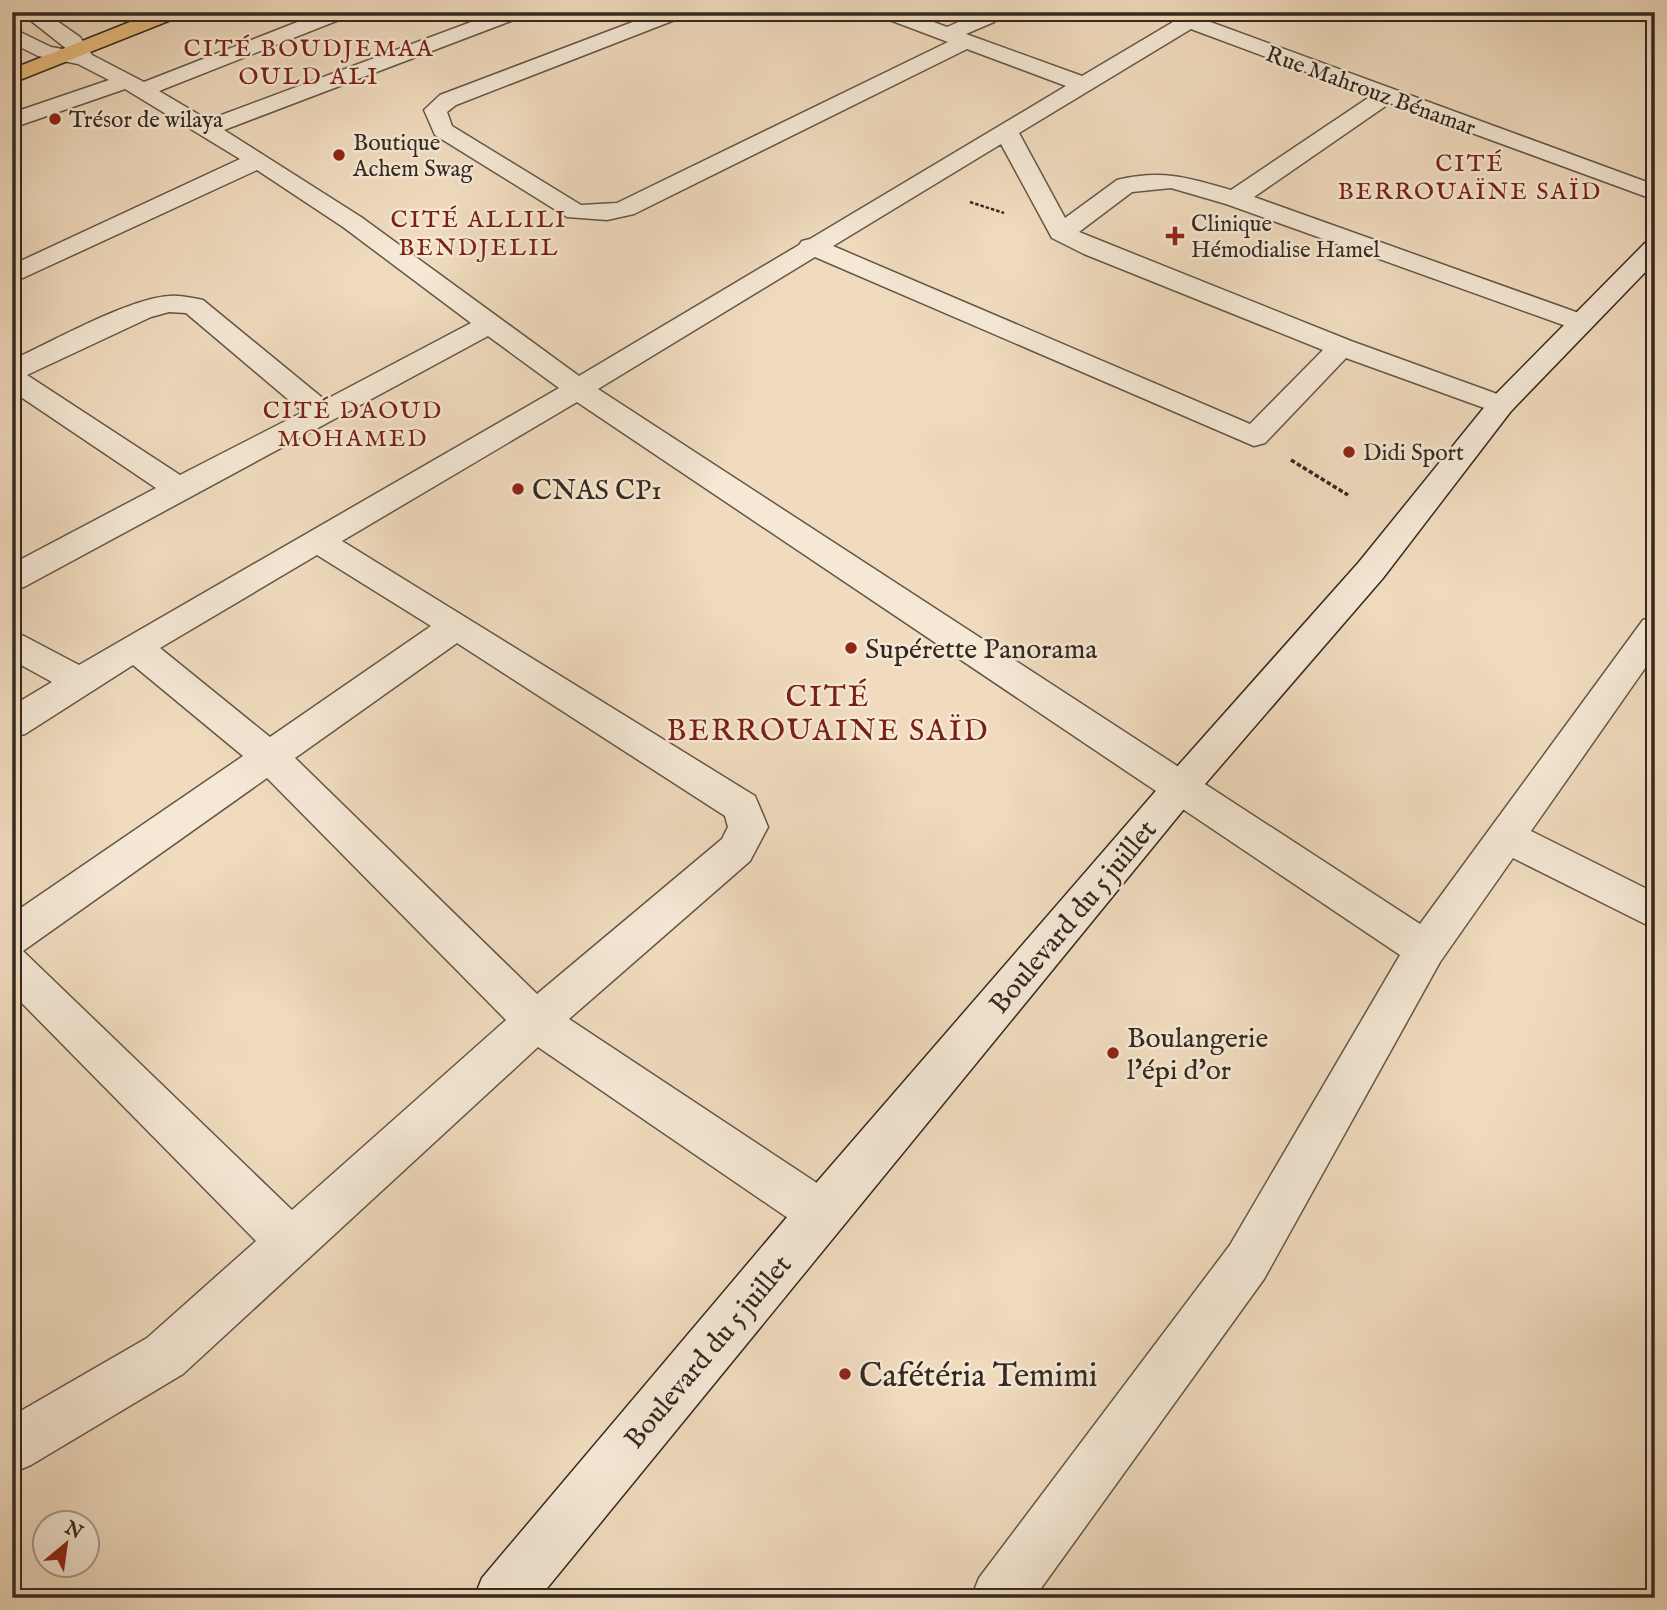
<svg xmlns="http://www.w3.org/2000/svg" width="1667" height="1610" viewBox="0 0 1667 1610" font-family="'IM FELL English',serif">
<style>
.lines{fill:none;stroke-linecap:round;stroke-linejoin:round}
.street-casing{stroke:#635648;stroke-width:3}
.secondary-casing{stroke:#342921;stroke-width:3}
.primary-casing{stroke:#342921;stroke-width:3}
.path-far1{stroke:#342921;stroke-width:2.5;stroke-dasharray:3.5 2;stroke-linecap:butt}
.path{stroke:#342921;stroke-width:3.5;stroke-dasharray:4.5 2.5;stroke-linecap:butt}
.street{fill:#f5e8d5;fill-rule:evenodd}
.secondary{fill:#f5e8d5;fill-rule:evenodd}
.primary{fill:#e8be7f;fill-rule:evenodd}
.poi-dot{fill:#8f2418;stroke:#f5e8d5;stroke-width:2.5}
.labels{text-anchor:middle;stroke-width:5;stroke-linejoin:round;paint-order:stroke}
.far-street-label{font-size:23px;fill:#342921;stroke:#f5e8d5}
.far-poi-label{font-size:23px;fill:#342921;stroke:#f5e8d5;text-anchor:start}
.far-neighbourhood-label{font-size:24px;letter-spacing:2px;fill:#7a1f14;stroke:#f5e8d5}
.poi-label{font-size:28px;fill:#342921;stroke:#f5e8d5;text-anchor:start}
.street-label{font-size:28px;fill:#342921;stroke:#f5e8d5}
.neighbourhood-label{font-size:30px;letter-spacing:2px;fill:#7a1f14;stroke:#f5e8d5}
.near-poi-label{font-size:33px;fill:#342921;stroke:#f5e8d5;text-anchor:start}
</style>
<rect width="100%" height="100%" fill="#f0dbbe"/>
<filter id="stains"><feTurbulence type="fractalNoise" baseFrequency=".00286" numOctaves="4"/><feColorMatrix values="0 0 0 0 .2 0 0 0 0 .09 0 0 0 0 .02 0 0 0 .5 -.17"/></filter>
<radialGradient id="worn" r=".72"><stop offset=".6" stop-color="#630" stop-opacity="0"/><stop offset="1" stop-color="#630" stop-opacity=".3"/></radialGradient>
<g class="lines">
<g class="street-casing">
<path id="street" d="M20,12h24l36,25 12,18 52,27 179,-70h29l-3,4 -190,75 49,29 290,-108h29l-3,4 -300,114 137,87 218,159 220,-131 3,-4 8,-2 256,-153 -99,-37 -333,165 -27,6 -40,-3 -132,-82 -11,-25 16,-15 219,-83h29l-3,4 -229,89 -9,7 5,14 129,79 36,-2 331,-161 -69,-26 -3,-4h30l41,15 34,-15h22l-9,10 -28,12 116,42 91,-54 -10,-7 2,-3h49l-9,8 450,165v15l-265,-97 -136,94 336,120 4,6 -4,6 -10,2 -354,-127 -55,-16 -39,4 -53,40 272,109 160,58 5,6 -5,6 -10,3 -155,-56 -81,85 -11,3 -439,-189 -217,132 822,535 223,-304 12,-4v38l-124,177 124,62v36l-142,-71 -73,104 -176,317 -230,319h-63l8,-20 251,-333 170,-290 -823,-553 -235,139 413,255 13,31 -18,34 -181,158 269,178 7,16 -7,16 -17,7 -17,-7 -266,-182 -355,327 -152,91 -19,8v-57l135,-78 109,-97 -244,-248v-79l231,-158 -110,-91 -108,69 -13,3v-31l40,-24 -40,-22v-27l12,3 55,29 480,-277 -71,-52 -464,251 -12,3v-26l144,-76 -144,-97v-31c40,-18 117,-62 158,-64 10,-1 22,2 33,4l122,100 146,-77 -128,-96 -86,-57 -245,113v-18l228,-106 -115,-70 -113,39v-15l97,-33 -31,-16 -40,-8 -26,-13v-15l39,19 17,3zM1191,29l180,67 -140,94c-42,-12 -68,-21 -114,-10l-52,38 -46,-85zM1001,144l51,94 32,16 239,96 -73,74 -417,-178zM169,312l17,1 117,99 -123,63 -153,-100 124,-58zM317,555l114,71 -161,111 -110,-89zM457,643l268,173 3,11 -6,12 -185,155 -242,-236zM267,778l239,242 -214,190 -269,-259z"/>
</g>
<g class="secondary-casing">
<polygon id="secondary" points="1655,239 1655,262 1511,411 1383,578 1193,798 539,1598 474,1598 482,1578 804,1197 1167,778 1359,562 1491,399 1646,242"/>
</g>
<g class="primary-casing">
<polygon id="primary" points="155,12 184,12 181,16 12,83 12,69"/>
</g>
<polyline class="path-far1" points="970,202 1004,213"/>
<polyline class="path" points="1291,460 1348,495"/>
<use href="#street" class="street"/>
<use href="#secondary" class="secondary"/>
<use href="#primary" class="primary"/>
</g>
<g class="poi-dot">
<circle cx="55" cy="119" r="7"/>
<circle cx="339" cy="155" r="7"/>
<path d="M1171.5 225.5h7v7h7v7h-7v7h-7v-7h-7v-7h7z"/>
<circle cx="1349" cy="452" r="7"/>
<circle cx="518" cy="489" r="7"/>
<circle cx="851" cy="648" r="7"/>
<circle cx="1113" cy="1053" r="7"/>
<circle cx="845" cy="1374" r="7"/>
</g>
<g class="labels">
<g class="far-street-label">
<text transform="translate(1371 90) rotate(20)" y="8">Rue Mahrouz Bénamar</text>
</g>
<g class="far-poi-label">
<text x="69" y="127">Trésor de wilaya</text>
<text x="353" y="150">Boutique<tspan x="353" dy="26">Achem Swag</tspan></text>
<text x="1191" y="231">Clinique<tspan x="1191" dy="26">Hémodialise Hamel</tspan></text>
<text x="1363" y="460">Didi Sport</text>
</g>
<g class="far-neighbourhood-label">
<text x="309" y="56">CITÉ BOUDJEMAA<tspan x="309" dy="28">OULD ALI</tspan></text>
<text x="1470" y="171">CITÉ<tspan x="1470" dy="28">BERROUAÏNE SAÏD</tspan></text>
<text x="479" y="227">CITÉ ALLILI<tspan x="479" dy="28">BENDJELIL</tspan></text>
<text x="353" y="418">CITÉ DAOUD<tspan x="353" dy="28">MOHAMED</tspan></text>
</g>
<g class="poi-label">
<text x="532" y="499">CNAS CP1</text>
<text x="865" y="658">Supérette Panorama</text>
<text x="1127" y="1047">Boulangerie<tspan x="1127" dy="32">l'épi d'or</tspan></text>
</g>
<g class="street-label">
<text transform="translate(1072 916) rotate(-50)" y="10">Boulevard du 5 juillet</text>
<text transform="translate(707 1351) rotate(-50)" y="10">Boulevard du 5 juillet</text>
</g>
<g class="neighbourhood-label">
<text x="828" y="706">CITÉ<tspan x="828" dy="34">BERROUAINE SAÏD</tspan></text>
</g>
<g class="near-poi-label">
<text x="859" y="1386">Cafétéria Temimi</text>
</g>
</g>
<rect width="1667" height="1610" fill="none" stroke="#f0dbbe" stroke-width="42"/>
<rect x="14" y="14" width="1639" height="1582" fill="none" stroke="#342921" stroke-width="3.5"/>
<rect x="21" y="21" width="1625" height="1568" fill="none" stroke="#342921" stroke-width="2"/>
<g transform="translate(66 1544) rotate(29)"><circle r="33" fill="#f5e8d5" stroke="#a89c8d" stroke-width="2"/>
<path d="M0-5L12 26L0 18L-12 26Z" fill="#8f2418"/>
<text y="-10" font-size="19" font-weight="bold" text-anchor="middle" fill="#342921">N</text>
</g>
<rect width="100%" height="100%" filter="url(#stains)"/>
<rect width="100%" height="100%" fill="url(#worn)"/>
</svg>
